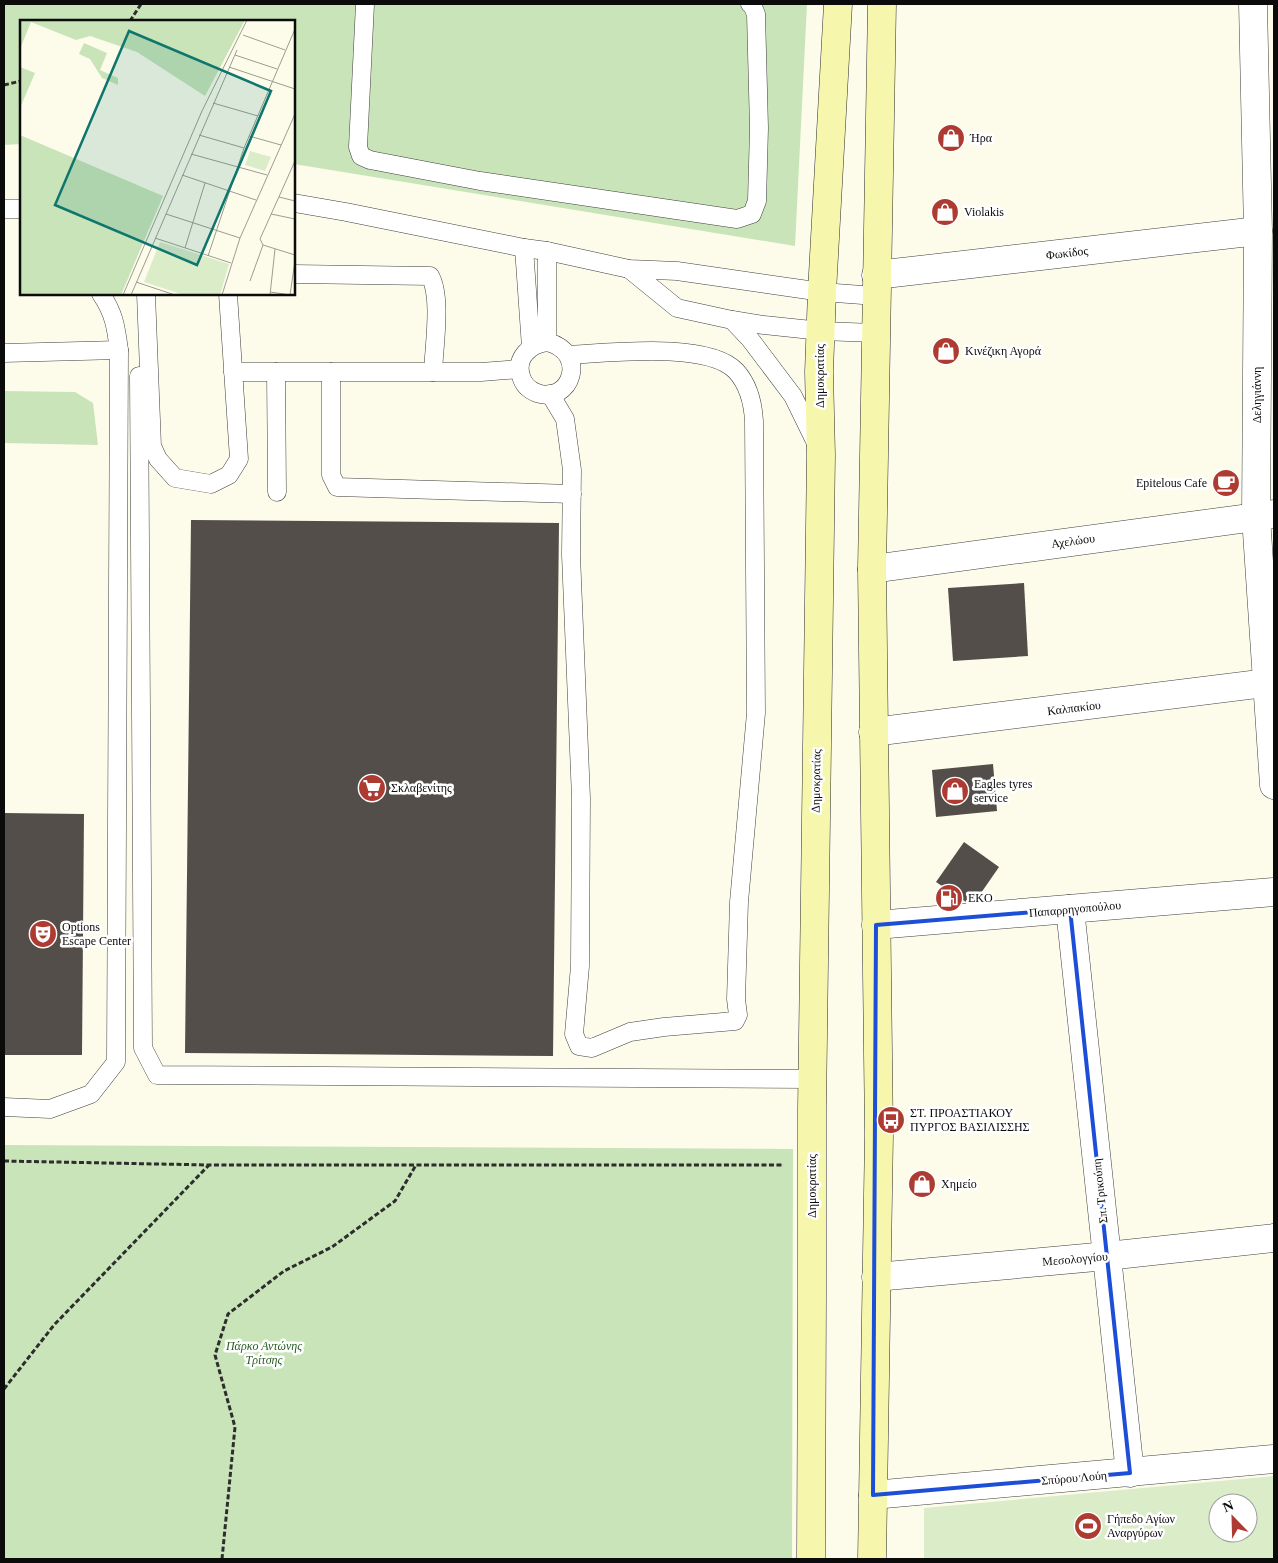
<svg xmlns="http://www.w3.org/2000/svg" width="1278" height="1563" viewBox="0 0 1278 1563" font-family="'Times New Roman',serif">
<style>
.green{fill:#c9e4b8}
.pitch{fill:#dbecc9;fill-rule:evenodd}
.building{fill:#534e49}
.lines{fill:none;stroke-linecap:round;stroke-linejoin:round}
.service-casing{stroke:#3e3e3e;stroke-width:19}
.pedestrian-casing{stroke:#3e3e3e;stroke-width:29}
.minor-casing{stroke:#3e3e3e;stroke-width:29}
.secondary-casing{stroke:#2d2d2d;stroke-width:29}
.path{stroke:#2d2d2d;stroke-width:3;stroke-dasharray:5 2.5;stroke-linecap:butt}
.service{stroke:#fff;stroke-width:18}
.pedestrian{stroke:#fff;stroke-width:28}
.minor{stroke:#fff;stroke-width:28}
.secondary{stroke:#f6f7ac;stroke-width:28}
.marked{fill:none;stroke:#1d4ed8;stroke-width:4;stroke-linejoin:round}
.labels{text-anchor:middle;stroke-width:5;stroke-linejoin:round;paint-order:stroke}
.poi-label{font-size:12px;fill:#0b0b0b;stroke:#fff;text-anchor:start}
.street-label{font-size:12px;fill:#0b0b0b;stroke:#fff}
.park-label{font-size:12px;font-style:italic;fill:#275c22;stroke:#fff}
.inset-road{fill:none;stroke:#9c9c91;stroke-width:1}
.view{fill:#0f766e;fill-opacity:0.15;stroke:#0f766e;stroke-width:2.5}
.inset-edge{fill:none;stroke:#0b0b0b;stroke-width:2.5}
</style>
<rect width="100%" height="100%" fill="#fdfceb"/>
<g class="green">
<polygon points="4,4 807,4 795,246 294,164 294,21 21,21 21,144 4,145"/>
<polygon points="4,391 75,392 93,403 98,445 4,443"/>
<polygon points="4,1145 793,1149 792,1559 4,1559"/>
</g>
<path class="pitch" d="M1274,1476v83h-350v-51zM1218,1503h30v30h-30z"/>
<g class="building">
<polygon points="191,520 559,523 553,1056 185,1053"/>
<polygon points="1024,583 1028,656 953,661 948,588"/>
<polygon points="993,764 997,811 936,817 932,770"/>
<polygon points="4,813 84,814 82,1055 4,1055"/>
<polygon points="964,842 999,867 972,906 936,882"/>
</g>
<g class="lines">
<g class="service-casing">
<g id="service">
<polyline points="365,4 358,147 361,156 370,160 480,181 737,219 752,214 757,201 759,128 756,14 752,5 750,4"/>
<polyline points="294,203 346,212 524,248 547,251 629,269 677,271 822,292 876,296"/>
<polyline points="4,209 21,209"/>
<polyline points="524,248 531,347"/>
<path d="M547,251v91c-17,2 -32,16 -26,34 2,8 8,14 16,17 34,12 52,-41 10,-51"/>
<polyline points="629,269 677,308 732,320 764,325 821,331 875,333"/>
<path d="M294,274l136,2c12,20 4,71 3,96"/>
<polyline points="146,294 152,446 158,459 175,478 211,484 229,475 239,459 228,294"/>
<polyline points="732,320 750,339 793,396 816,443"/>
<polyline points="4,353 119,350"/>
<polyline points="233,372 481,372 519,369"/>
<polyline points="276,372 277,492"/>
<polyline points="331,372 331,475 337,487 572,494"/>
<polyline points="139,376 143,1048 157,1075 812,1079"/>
<path d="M550,394l15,25 7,51 -1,85 10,243 -1,168 -6,68 5,12 13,2 38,-16 34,-5 71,-6 3,-6 -2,-16 3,-97 17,-189 -2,-292c-1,-17 -6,-37 -18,-50 -28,-30 -128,-18 -168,-16"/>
<path d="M4,1107l46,2 41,-15 25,-32 3,-712c-3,-23 -5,-37 -18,-56"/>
</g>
</g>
<g class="pedestrian-casing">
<polyline id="pedestrian" points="1256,517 1274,514"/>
</g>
<g class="minor-casing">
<g id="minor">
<polyline points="1253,4 1258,231 1256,517 1274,785"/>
<polyline points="876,275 1258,231"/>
<polyline points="872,569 1256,517"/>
<polyline points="873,732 1274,682"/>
<polyline points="1070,909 1130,1473"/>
<polyline points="876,925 1274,892"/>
<polyline points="876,1277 1107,1256 1274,1238"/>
<polyline points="873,1495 1274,1459"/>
</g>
</g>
<g class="secondary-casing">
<g id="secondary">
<polyline points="811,1559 812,1296 812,1109 821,455 819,372 822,292 838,4"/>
<polyline points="872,1559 879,1134 872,569 882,4"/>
</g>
</g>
<g class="path">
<polyline points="130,21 141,4"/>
<polyline points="4,85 21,81"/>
<polyline points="4,1161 209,1165 784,1165"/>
<polyline points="4,1389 54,1325 209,1165"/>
<polyline points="222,1559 235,1427 215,1355 228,1314 284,1271 332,1247 395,1201 416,1165"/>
</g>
<use href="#service" class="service"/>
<use href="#pedestrian" class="pedestrian"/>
<use href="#minor" class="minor"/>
<use href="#secondary" class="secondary"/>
</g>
<path class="marked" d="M1070,909l60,564 -257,22 3,-570z"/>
<defs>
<g id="shop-disc" transform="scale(1.4375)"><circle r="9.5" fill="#ad3b31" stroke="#fff"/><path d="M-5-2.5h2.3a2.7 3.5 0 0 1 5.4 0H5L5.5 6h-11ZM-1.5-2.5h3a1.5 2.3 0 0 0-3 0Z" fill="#fff"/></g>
<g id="cafe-disc" transform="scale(1.4375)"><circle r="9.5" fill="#ad3b31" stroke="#fff"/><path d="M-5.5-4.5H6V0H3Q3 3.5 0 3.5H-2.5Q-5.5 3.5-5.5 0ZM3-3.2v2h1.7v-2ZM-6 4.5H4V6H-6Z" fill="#fff"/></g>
<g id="supermarket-disc" transform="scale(1.4375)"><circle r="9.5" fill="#ad3b31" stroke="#fff"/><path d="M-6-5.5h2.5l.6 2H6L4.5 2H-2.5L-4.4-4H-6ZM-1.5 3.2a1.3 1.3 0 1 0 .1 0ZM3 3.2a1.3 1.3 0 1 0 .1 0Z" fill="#fff"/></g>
<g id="fuel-disc" transform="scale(1.4375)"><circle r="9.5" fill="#ad3b31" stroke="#fff"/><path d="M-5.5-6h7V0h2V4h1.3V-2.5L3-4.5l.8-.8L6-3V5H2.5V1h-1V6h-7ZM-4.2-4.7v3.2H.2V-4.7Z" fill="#fff"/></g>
<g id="theatre-disc" transform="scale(1.4375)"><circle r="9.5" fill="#ad3b31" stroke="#fff"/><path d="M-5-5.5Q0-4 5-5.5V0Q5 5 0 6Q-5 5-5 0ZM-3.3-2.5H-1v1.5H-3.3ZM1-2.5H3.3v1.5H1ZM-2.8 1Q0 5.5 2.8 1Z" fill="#fff"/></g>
<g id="bus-disc" transform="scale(1.4375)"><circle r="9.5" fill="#ad3b31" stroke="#fff"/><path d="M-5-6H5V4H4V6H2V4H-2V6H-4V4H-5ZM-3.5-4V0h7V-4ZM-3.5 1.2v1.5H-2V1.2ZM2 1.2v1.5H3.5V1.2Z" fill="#fff"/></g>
<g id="stadium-disc" transform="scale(1.4375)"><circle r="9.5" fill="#ad3b31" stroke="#fff"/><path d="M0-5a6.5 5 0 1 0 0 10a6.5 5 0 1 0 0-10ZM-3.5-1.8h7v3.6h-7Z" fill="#fff"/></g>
</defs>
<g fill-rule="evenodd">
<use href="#shop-disc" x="951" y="138"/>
<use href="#shop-disc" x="945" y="212"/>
<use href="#shop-disc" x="946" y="351"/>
<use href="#cafe-disc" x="1226" y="483"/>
<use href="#supermarket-disc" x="372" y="788"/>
<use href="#shop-disc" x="955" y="791"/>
<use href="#fuel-disc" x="949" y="898"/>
<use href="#theatre-disc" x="43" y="934"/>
<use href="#bus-disc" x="891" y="1120"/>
<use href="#shop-disc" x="922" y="1184"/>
<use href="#stadium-disc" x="1088" y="1526"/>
</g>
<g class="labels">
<g class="poi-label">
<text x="970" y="142">Ήρα</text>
<text x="964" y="216">Violakis</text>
<text x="965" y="355">Κινέζικη Αγορά</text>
<text x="1207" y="487" text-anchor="end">Epitelous Cafe</text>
<text x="974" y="788">Eagles tyres<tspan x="974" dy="14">service</tspan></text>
<text x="391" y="792">Σκλαβενίτης</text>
<text x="968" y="902">EKO</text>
<text x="62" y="931">Options<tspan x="62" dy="14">Escape Center</tspan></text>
<text x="910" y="1117">ΣΤ. ΠΡΟΑΣΤΙΑΚΟΥ<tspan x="910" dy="14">ΠΥΡΓΟΣ ΒΑΣΙΛΙΣΣΗΣ</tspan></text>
<text x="941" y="1188">Χημείο</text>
<text x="1107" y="1523">Γήπεδο Αγίων<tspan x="1107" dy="14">Αναργύρων</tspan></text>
</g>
<g class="street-label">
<text transform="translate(1067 253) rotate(-7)" y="4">Φωκίδος</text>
<text transform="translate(820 376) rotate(-90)" y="4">Δημοκρατίας</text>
<text transform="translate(1257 395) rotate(-90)" y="4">Δεληγιάννη</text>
<text transform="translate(1073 541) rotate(-8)" y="4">Αχελώου</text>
<text transform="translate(1074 708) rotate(-7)" y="4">Καλπακίου</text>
<text transform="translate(816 781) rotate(-89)" y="4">Δημοκρατίας</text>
<text transform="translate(1075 909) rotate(-5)" y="4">Παπαρρηγοπούλου</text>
<text transform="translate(812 1186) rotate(-90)" y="4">Δημοκρατίας</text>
<text transform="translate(1100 1191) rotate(-96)" y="4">Σπ. Τρικούπη</text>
<text transform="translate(1075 1259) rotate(-5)" y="4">Μεσολογγίου</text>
<text transform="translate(1074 1478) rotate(-5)" y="4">Σπύρου Λούη</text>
</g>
<g class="park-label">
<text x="264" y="1350">Πάρκο Αντώνης<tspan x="264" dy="14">Τρίτσης</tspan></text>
</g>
</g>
<g transform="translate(20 20)">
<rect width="275" height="275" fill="#fdfceb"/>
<path d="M0,0h225l-40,76 -68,-44 -47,-16 -14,4 -45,-18 -11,27zM64,23l23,10 -7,17 18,8v7l-16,-7 -12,-19 -11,-5zM0,47l15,6 -15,35zM0,115l143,61 -42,99h-101z" fill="#c9e4b8"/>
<path d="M230,131l21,6 -6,14 -20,-6zM140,222l69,22 -9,31h-36l-40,-13z" fill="#dbecc9"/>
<path class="inset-road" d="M223,15l42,15M215,35l42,14M209,47l66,22M193,83l45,13M179,115l45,13M229,116l32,9M171,134l76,21M162,155l74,25M259,177l16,4M146,194l74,24M251,194l24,5M135,218l76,25M243,225l32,10M165,228l20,-65M188,236l36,-108 51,-119M230,261l13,-36 -3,-6 35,-78M116,262l39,13M250,272l21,3M103,275l79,-184 45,-91M111,275l106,-245M202,275l18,-57 55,-124M250,275l5,-46M270,275l5,-34"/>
<path class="view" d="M109,11l142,60 -74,174 -142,-60z"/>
<rect width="275" height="275" class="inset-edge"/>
</g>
<rect width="1278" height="1563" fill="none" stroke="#0b0b0b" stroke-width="10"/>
<g transform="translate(1233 1518) rotate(337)"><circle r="24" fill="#ffffff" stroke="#9d9d9d"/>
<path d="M0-4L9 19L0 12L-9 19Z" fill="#ad3b31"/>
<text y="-8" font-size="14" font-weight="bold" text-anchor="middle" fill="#0b0b0b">N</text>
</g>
</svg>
